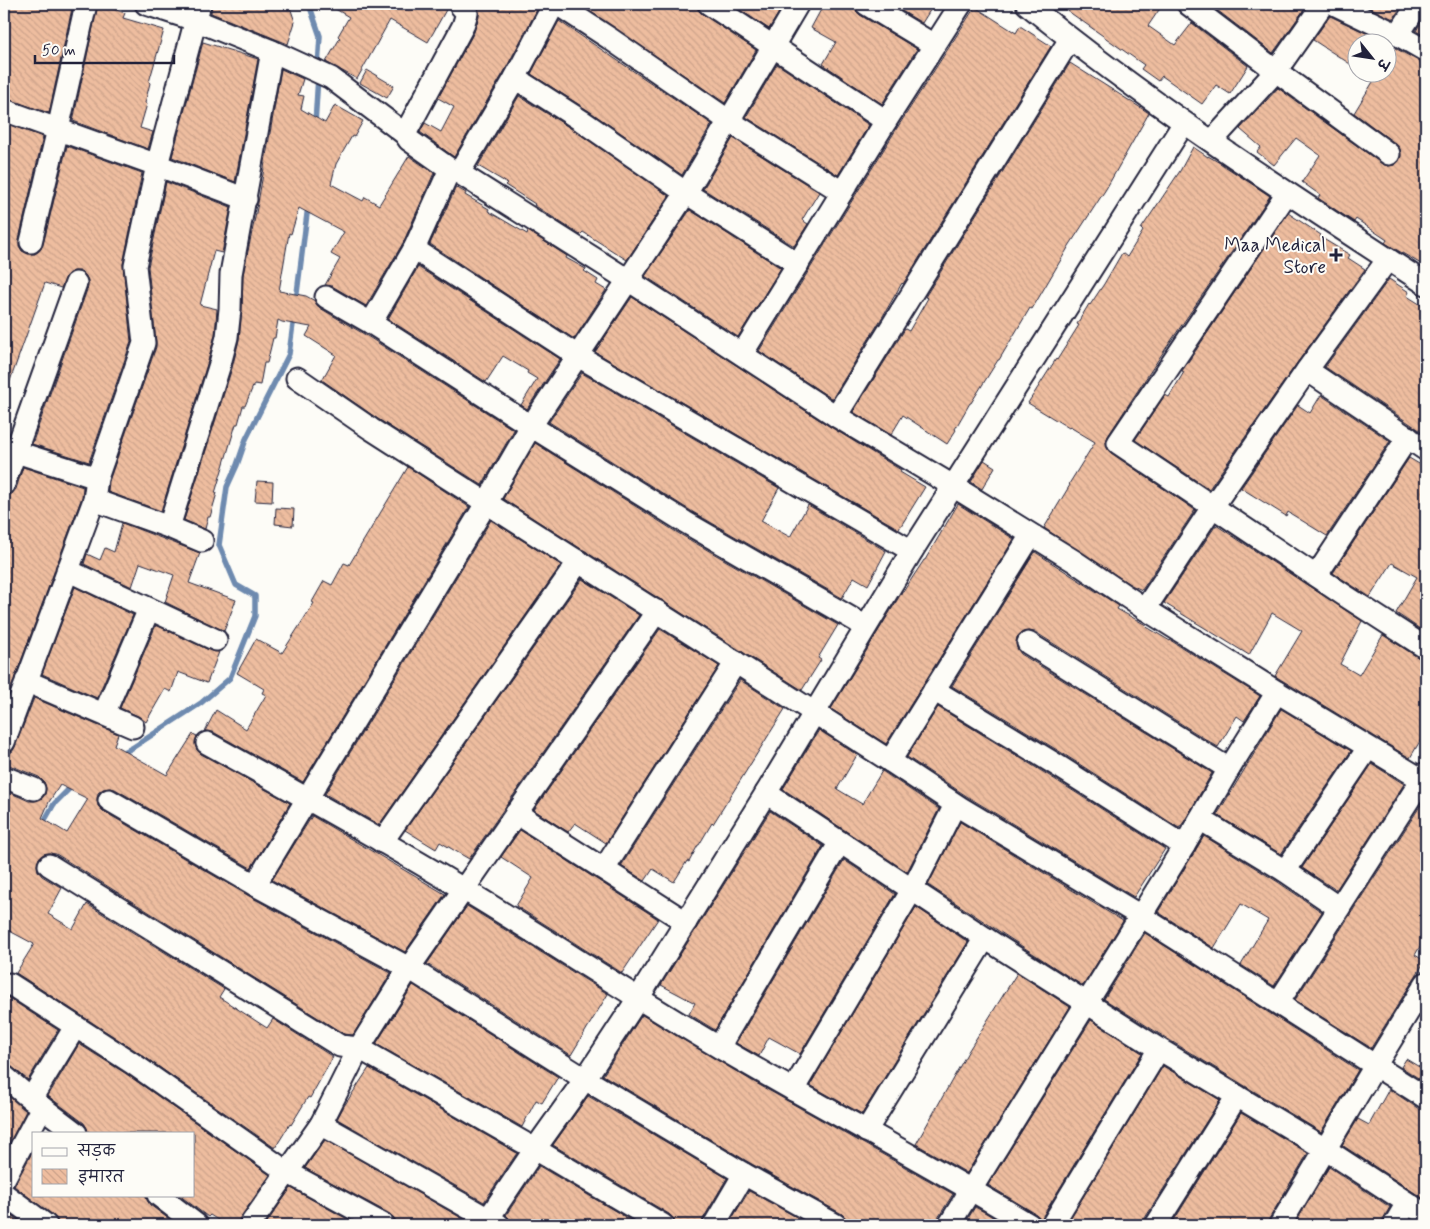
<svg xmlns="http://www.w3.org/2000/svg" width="1430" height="1229" viewBox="0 0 1430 1229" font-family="Mynerve,'Playpen Sans Deva',sans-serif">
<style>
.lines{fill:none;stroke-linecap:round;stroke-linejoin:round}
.stream{stroke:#6e8aaf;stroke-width:5.5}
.building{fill:url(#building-back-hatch);stroke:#22223b;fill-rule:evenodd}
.minor-casing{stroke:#22223b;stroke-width:25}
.minor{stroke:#fdfcf7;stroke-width:21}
.poi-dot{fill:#22223b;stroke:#fdfcf7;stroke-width:2}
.labels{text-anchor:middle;stroke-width:4;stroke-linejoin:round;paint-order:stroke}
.poi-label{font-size:19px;fill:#22223b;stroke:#fdfcf7;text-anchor:end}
</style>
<defs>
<pattern id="building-back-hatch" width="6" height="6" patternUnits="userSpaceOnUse" patternTransform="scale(1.25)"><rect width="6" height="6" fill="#eebd9f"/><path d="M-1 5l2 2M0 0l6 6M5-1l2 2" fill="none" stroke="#cca28a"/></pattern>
</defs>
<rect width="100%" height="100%" fill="#fdfcf7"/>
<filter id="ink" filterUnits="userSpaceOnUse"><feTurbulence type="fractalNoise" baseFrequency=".02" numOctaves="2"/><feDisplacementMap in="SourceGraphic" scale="10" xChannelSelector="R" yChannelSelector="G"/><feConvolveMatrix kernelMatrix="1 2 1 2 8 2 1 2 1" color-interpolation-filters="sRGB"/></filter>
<g filter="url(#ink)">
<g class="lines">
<g class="stream">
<polyline points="309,4 320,36 318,67"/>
<polyline points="315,124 318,76"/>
<polyline points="296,301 308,206"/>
<polyline points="120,754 132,748 201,703 230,678 255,616 255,596 236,585 219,545 227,487 237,465 246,439 289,354 294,317"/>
<polyline points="42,825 54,804 73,785"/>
<polyline points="4,965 9,925"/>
</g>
</g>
<g class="building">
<polygon points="4,4 73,4 49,113 4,98"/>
<polygon points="98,4 125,13 123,18 164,30 149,82 150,83 145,103 147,104 140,128 153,132 148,149 73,121"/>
<polygon points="212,4 289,4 295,22 288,44 211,13"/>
<polygon points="327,4 447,4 447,8 428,42 390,20 357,79 326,62 340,38 338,36 349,17"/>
<polygon points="479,4 540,4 504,72 454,157 420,132 425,123 441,132 454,107 438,98 474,32 479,17 479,11 477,7"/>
<polygon points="579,4 697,4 698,10 702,14 756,50 725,103"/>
<polygon points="731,4 784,4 769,29"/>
<polygon points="824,4 854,4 855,10 860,15 917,49 882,104 823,64 836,42 811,28"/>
<polygon points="890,4 934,4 922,23"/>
<polygon points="1058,4 1163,4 1148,26 1175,45 1192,23 1248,66 1230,94 1216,85 1202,104 1162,76 1158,81 1141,69 1144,65"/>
<polygon points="1215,4 1308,4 1273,53 1213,7"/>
<polygon points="1362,4 1403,4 1393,19"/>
<polygon points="975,7 1016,33 1020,26 1051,46 903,284 902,283 883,316 832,399 759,351 897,128"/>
<polygon points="1426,14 1426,37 1416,31"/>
<polygon points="1330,16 1385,42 1358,42 1358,69 1313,40"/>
<polygon points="559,21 712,124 682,175 589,111 531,74"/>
<polygon points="203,42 258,59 235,182 172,157"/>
<polygon points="1388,44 1420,62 1426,63 1426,256 1421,264 1385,243 1387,240 1356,219 1354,222 1318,198 1320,195 1302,182 1320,155 1296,138 1274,165 1257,152 1261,147 1240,129 1278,88 1382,164 1388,166 1394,165 1399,161 1401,156 1400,149 1396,144 1354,113 1379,72 1388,72"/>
<polygon points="1070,63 1149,113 1106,189 1069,246 1032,309 1030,308 999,360 998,360 971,403 970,403 955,429 956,430 947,444 903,415 891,435 853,412 905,329 909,331 928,298 925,297"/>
<polygon points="777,64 869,125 838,175 746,117"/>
<polygon points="281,69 303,79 298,95 304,96 301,109 325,123 335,105 363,121 354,137 352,136 336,164 331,184 363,201 365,197 379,205 409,156 434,173 403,243 366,306 332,286 325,285 340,259 331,254 344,232 299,208 291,234 289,233 279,291 306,296 315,301 320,308 364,334 514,430 482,485 378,419 322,380 336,355 306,336 311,327 282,322 278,320 275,338 273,338 267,363 264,363 260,385 254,384 245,406 243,406 238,424 236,424 215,493 217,493 210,517 208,517 205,529 184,520 232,368 239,340 242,309 243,275 258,203"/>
<polygon points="367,70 394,86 387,98 360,83"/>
<polygon points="519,96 575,131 669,196 627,260 583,232 580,235 534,205 535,204 505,185 507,183 478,166"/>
<polygon points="4,123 43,137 19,239 19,246 22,251 28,254 35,254 40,250 43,245 67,146 142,173 123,264 131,342 89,462 32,444 88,287 88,280 85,275 81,271 74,271 68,274 61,288 45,283 6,392 4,391"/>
<polygon points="733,138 819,192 802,220 808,224 794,246 703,189"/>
<polygon points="1193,147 1208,157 1208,156 1220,163 1270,196 1160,357 1108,436 1106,442 1107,448 1111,453 1195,510 1142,590 1131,585 1044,528 1070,485 1069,484 1095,442 1070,427 1069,428 1028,403 1056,359 1057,360 1079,325 1077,324 1089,304 1090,305 1104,284 1122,253 1127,257 1143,231 1141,229 1180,171"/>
<polygon points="166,182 231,207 222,253 214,251 200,305 217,309 215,335 208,361 161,511 108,492 109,481 156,347 156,342 148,267"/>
<polygon points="456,187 466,193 465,195 489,209 488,211 527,234 528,231 567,256 566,258 586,269 584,271 598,280 596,284 606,290 574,339 430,244"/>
<polygon points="690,210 781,268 738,337 645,276"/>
<polygon points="1288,213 1321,235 1320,237 1350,255 1348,258 1365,269 1297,363 1209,489 1135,440 1165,395 1169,397 1184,372 1182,371"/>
<polygon points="418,267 560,359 527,409 521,405 537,379 527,373 528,371 503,356 486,382 388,319"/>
<polygon points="1389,279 1409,292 1407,296 1426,308 1426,423 1421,431 1325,367"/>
<polygon points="632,297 829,426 901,470 900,472 925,487 899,529 595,352"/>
<polygon points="582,373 779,488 761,521 790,537 808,505 886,551 868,585 854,577 842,598 691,511 549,422"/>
<polygon points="1321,395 1390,441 1327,536 1288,512 1286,516 1241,488 1298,405 1310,413"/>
<polygon points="535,443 678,533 838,625 818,658 821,660 802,690 503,499"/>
<polygon points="1409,458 1426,468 1426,633 1396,613 1417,577 1392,563 1370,597 1333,573"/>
<polygon points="984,460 995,467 982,489 971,482"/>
<polygon points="23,467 83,487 82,497 4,707 4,496 12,494 16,489"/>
<polygon points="408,467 469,507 303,782 213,732 205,731 216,710 246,729 266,695 262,693 264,689 237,673 256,639 282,653 314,603 312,602 324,581 332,585 344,563 349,565"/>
<polygon points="257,481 273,482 272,502 255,501"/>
<polygon points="958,504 1014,539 886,744 831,709 902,592 903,592 924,560 925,560"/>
<polygon points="276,508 294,509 293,526 275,524"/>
<polygon points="491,520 561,565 379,825 325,794"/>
<polygon points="122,523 200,553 189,583 236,600 224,631 165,602 174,575 140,563 132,587 84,564 87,554 100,560 105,548 114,552"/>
<polygon points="1216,525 1362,621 1340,664 1359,675 1383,635 1419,658 1426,660 1426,731 1410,758 1275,676 1302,631 1272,613 1249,655 1164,603"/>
<polygon points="1035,552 1119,606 1117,609 1146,625 1145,626 1170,641 1170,640 1260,696 1244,721 1237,716 1218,747 1035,632 1029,631 1023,632 1017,637 1016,643 1017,648 1021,654 1212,773 1184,822 1179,828 1062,753 952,686"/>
<polygon points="582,579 639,615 469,859 440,842 436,849 405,830"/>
<polygon points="75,587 133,615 97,698 42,674"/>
<polygon points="156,625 211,651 219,652 207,683 178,672 171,692 165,689 146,722 138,716 120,708"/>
<polygon points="660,629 719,666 606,843 575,823 568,832 534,810"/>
<polygon points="740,680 785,709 713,824 712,823 699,845 698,845 689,862 687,861 674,882 653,869 645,881 621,866"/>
<path d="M34,698l84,36 -4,11 53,30 26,-41 4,2 -2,8 2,6 4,4 89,49 -39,65 -136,-79 -5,-1 -7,1 -5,4 -1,6 1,7 5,5 146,85 142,77 -38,62 -9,-1 -288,-180 -7,-1 -5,1 -5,4 -2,7 1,6 4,5 20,12 -14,26 25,15 14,-25 137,85 -5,8 48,31 6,-9 60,38 -23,41 -2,-1 -17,28 -1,-1 -15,24 -136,-95 -123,-80 18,-29 -30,-16v-138l25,11h6l7,-3 3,-4 1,-6 -2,-6 -5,-5 -30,-12h-5v-11l8,-2 3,-5zM60,785l28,14 -21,34 -25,-15 7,-16z"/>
<polygon points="938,707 1048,775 1165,849 1134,897 968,797 907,757"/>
<polygon points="1281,709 1351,751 1281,854 1217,815"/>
<polygon points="819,730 857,755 837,789 862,804 882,771 939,809 907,872 783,789"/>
<polygon points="1372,764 1404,784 1336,890 1302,868"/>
<polygon points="1426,797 1426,936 1415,955 1425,961 1371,1048 1295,1000"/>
<polygon points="770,811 823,846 715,1030 689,1014 695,1003 661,985"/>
<polygon points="312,816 445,894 405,952 272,880"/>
<polygon points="960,822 1123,921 1083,986 928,885"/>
<polygon points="520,830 658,919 622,973 516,906 533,878 501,857"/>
<polygon points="1204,836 1278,882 1322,912 1274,986 1241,965 1268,920 1241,904 1214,948 1158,912"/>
<polygon points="844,860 895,894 800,1054 769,1037 759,1056 736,1043"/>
<polygon points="467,906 608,994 571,1055 427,964"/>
<polygon points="916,907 968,942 862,1114 810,1085"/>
<polygon points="1145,933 1358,1070 1321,1132 1166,1038 1104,999"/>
<polygon points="1017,973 1070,1007 967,1173 916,1144 969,1050"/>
<polygon points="413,985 558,1077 542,1103 536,1100 522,1127 376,1044"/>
<polygon points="4,995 58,1030 28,1080 12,1067 4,1064"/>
<polygon points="642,1015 754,1082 953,1194 938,1218 937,1225 848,1225 847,1219 842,1214 750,1163 603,1075"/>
<polygon points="1091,1020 1142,1053 1041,1219 1036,1214 988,1185"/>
<polygon points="79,1044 125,1073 270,1175 240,1218 238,1225 226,1225 210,1215 208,1217 179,1195 194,1195 194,1133 88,1133 87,1128 84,1123 48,1096"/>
<polygon points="1406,1059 1426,1071 1426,1083 1401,1067"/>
<polygon points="1163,1066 1220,1100 1145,1218 1144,1225 1066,1225"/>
<polygon points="369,1068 517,1153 484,1202 337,1119 344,1106"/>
<polygon points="1389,1089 1419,1109 1426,1110 1426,1195 1424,1199 1342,1145 1358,1119 1369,1125"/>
<polygon points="4,1092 26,1111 4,1153"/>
<polygon points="588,1096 727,1178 703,1219 702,1225 675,1225 674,1219 669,1214 553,1145"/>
<polygon points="1241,1113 1308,1153 1269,1219 1268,1225 1171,1225"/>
<polygon points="325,1140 472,1224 472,1225 396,1225 395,1219 390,1214 305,1168"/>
<polygon points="34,1149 34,1195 146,1195 147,1200 150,1205 177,1225 58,1225 57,1220 53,1215 14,1186"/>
<polygon points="539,1166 639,1225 511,1225 510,1219 506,1215"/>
<polygon points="1329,1167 1390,1207 1383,1219 1382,1225 1294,1225"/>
<polygon points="291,1188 358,1225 265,1225"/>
<polygon points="749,1191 811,1225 728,1225"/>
<polygon points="975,1207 986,1213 1006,1225 964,1225"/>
<polygon points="4,1209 25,1225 4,1225"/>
</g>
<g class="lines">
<g class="minor-casing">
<g id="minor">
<polyline points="146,4 195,20 272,51 331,78 405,134 409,140 450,169 459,173 628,280 836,416 953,486 1074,561 1145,609 1277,692 1426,782"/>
<polyline points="557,4 609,38 729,121 842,192"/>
<polyline points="709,4 886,121"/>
<polyline points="866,4 934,45"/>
<path d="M1027,4c126,103 263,191 399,280"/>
<polyline points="1188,4 1276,71 1389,154"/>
<polyline points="1334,4 1398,35 1426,51"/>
<polyline points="1398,35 1418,4"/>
<polyline points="515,78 582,121 686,193 798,264"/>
<polyline points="4,110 157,165 246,199"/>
<polyline points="405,134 463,26 467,13 459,4"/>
<polyline points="1212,141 1276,71 1323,4"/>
<polyline points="459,173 515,78 554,4"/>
<polyline points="1287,193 1118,443 1344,595 1426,648"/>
<polyline points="31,242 58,129 86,4"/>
<polyline points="414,249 578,356 912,551"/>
<polyline points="326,297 371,323 531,426 685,522 865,626"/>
<polyline points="371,323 414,249 450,169"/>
<polyline points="742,354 886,121 961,4"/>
<polyline points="1307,370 1426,450"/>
<polyline points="297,378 371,429 890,761 961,808 1144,918 1426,1098"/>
<polyline points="836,416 1070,39"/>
<polyline points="4,448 97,478"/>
<polyline points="4,484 76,283"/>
<polyline points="94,500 169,527 202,541"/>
<polyline points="169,527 220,364 227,337 230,309 231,274 272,51"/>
<polyline points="67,570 216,640"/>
<polyline points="1316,576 1408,437"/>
<polyline points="1145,609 1213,506 1307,370 1388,259"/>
<polyline points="1028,643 1229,769"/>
<polyline points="26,681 133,727"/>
<polyline points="934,690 1055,764 1184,846"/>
<polyline points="104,714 149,609"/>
<polyline points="4,742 94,500 97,478 144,343 135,266 157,165 200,4"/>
<path d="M207,743c87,48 173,96 258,147 86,52 170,108 257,159 102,60 207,114 308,176"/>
<polyline points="890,761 1031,535"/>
<polyline points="4,777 34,789"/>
<polyline points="766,793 985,938 1159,1049 1325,1149 1426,1215"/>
<polyline points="109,800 255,885 409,968 585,1079 744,1174"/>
<polyline points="516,813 686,922"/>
<polyline points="1200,819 1285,871 1339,908"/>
<polyline points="382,842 579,561"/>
<polyline points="49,865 340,1046 359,1048 535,1149 663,1225"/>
<polyline points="604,869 736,662"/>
<polyline points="1285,871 1368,748"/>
<polyline points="255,885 487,502 531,426 686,193 798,4"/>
<polyline points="10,984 132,1063 287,1172 384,1225"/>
<polyline points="1278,1003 1426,773"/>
<polyline points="719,1047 840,842"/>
<polyline points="4,1076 26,1095 76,1133"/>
<polyline points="793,1090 912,890 955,805"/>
<polyline points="31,1099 75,1027"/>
<polyline points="321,1124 499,1225"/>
<polyline points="866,1131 985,938"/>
<polyline points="4,1179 42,1107"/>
<polyline points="4,1194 46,1225"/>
<polyline points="158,1195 197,1225"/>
<polyline points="250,1225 321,1124 359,1048 409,968 657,611"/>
<polyline points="484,1225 535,1149 585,1079 639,997 766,793 912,551 1184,123"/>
<polyline points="714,1225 744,1174 836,1225"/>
<polyline points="949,1225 1184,846 1229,769 1277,692"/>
<polyline points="1052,1225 1159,1049"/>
<polyline points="1156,1225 1237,1096"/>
<polyline points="1280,1225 1375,1066 1426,983"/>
<polyline points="1394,1225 1407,1203"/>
</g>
</g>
<use href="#minor" class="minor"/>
</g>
</g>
<path class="poi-dot" d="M1333.5 247.5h5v5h5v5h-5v5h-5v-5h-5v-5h5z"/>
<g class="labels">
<g class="poi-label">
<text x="1326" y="251">Maa Medical<tspan x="1326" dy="22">Store</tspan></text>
</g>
</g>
<rect width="1430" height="1229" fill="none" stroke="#fdfcf7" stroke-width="20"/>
<rect x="10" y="10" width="1410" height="1209" fill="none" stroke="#22223b" stroke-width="2" filter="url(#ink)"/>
<rect x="32" y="1132" width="162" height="65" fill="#fdfcf7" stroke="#a5a5ac"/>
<rect x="42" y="1148" width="25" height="8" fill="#fdfcf7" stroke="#a5a5ac"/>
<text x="78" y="1156" font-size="15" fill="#22223b">सड़क</text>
<rect x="42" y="1169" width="25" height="15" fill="url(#building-back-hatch)" stroke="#a5a5ac"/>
<text x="78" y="1182" font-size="15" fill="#22223b">इमारत</text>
<g transform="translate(1372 58) rotate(120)"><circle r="24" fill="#fdfcf7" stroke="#a5a5ac"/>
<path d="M0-4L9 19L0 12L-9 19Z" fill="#22223b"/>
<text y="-8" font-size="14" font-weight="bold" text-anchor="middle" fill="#22223b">उ</text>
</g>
<path d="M35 55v8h139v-8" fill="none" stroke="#22223b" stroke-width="2.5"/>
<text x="42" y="55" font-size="15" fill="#22223b" stroke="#fdfcf7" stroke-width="4" paint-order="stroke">50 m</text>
</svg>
